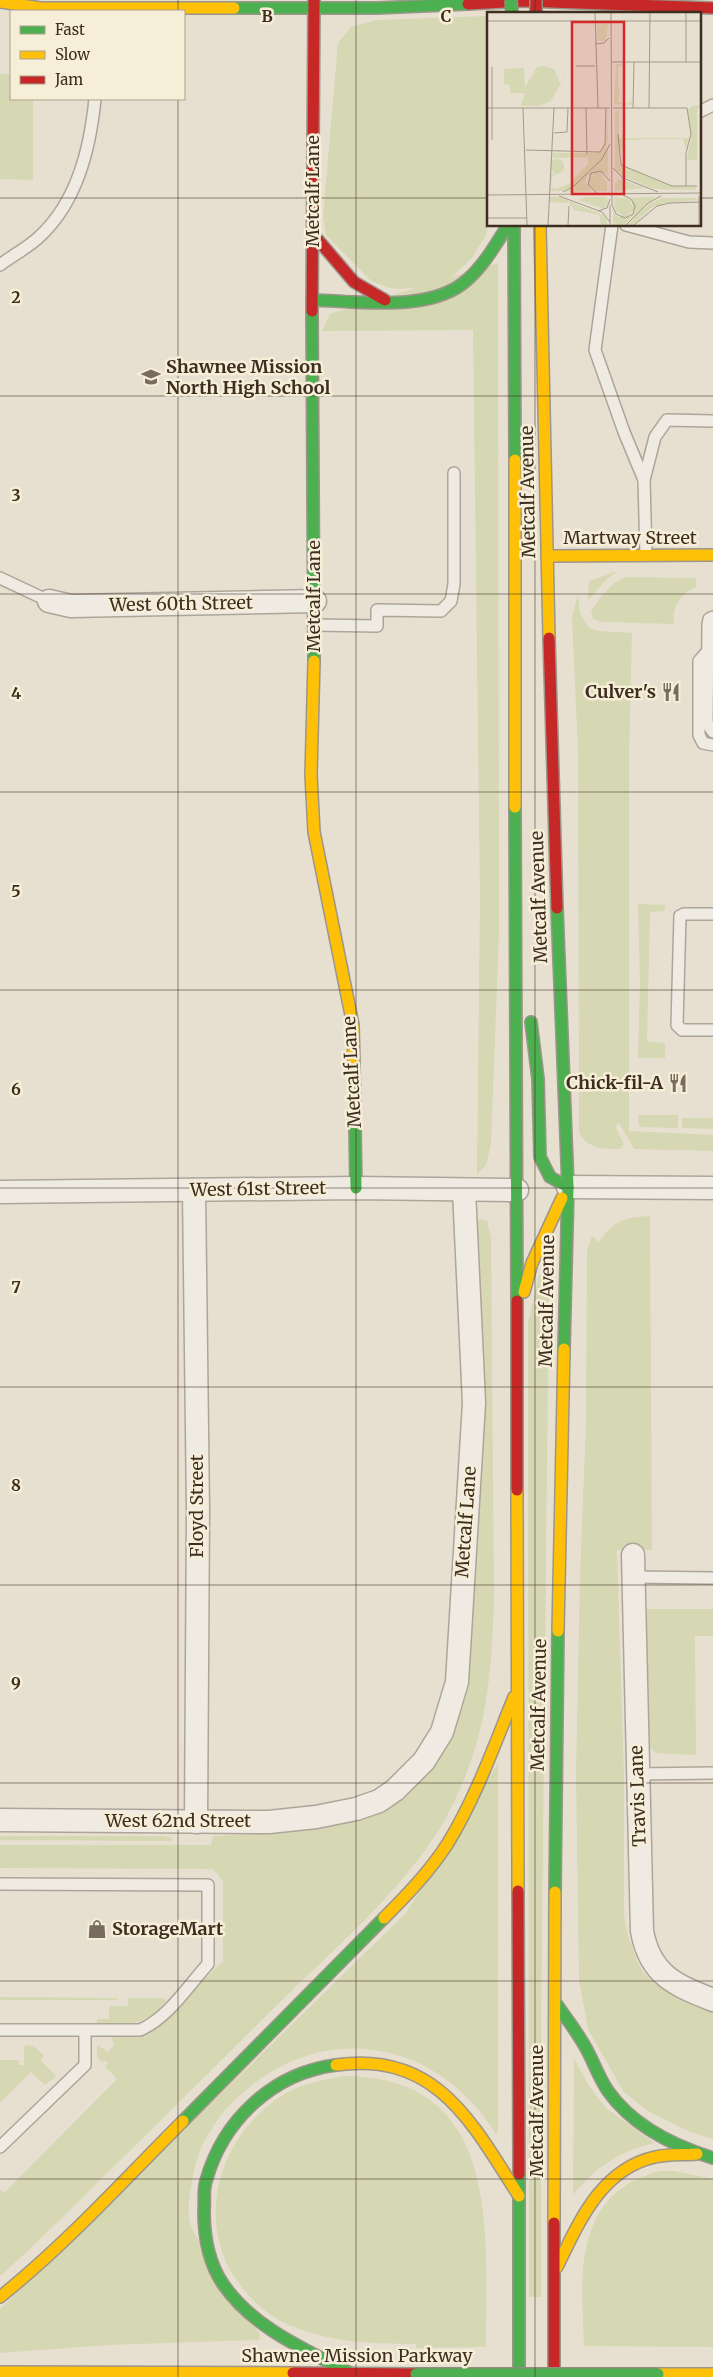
<svg xmlns="http://www.w3.org/2000/svg" width="713" height="2377" viewBox="0 0 713 2377" font-family="Merriweather,serif">
<style>
.green{fill:#d6d7b3}
.lines{fill:none;stroke-linecap:round;stroke-linejoin:round}
.lane-casing{stroke:#ada599;stroke-width:14}
.street-casing{stroke:#ada599;stroke-width:25}
.fast-casing{stroke:#9c958a;stroke-width:14}
.slow-casing{stroke:#9c958a;stroke-width:14}
.jam-casing{stroke:#9c958a;stroke-width:14}
.lane{stroke:#efebe3;stroke-width:11}
.street{stroke:#efebe3;stroke-width:22}
.fast{stroke:#4caf50;stroke-width:11}
.slow{stroke:#ffc107;stroke-width:11}
.jam{stroke:#c62828;stroke-width:11}
.fast-bridge-casing{stroke:#928b80;stroke-width:14;stroke-linecap:butt}
.jam-bridge-casing{stroke:#928b80;stroke-width:14;stroke-linecap:butt}
.fast-bridge{stroke:#4caf50;stroke-width:11}
.jam-bridge{stroke:#c62828;stroke-width:11}
.grid{fill:none;stroke:#3d2e20;stroke-width:1;stroke-opacity:0.55}
.labels{text-anchor:middle;stroke-width:5;stroke-linejoin:round;paint-order:stroke}
.street-label{font-size:18px;fill:#3d2e20;stroke:#f7eed8}
.poi-label{font-size:18px;font-weight:bold;fill:#3d2e20;stroke:#f7eed8;text-anchor:start}
.inset-road{fill:none;stroke:#a3998a;stroke-width:1}
.view{fill:#d62828;fill-opacity:0.15;stroke:#d62828;stroke-width:2.5}
.inset-edge{fill:none;stroke:#3d2e20;stroke-width:2.5}
.grid-label{font-size:16px;text-anchor:middle;font-weight:bold;fill:#3d2e20;stroke:#f7eed8;stroke-width:5;stroke-linejoin:round;paint-order:stroke}
</style>
<rect width="100%" height="100%" fill="#e7e0d1"/>
<g class="green">
<polygon points="488,16 488,222 486,235 472,258 452,277 427,286 402,289 390,288 371,281 326,235 323,216 338,43 351,27 377,20"/>
<polygon points="0,74 11,74 11,99 33,99 33,180 0,179"/>
<polygon points="498,263 499,932 491,1144 486,1165 477,1174 480,897 473,330 322,331 330,314"/>
<polygon points="618,571 608,578 588,600 589,581"/>
<path d="M627,577l69,1v9c-14,6 -25,20 -22,37l-73,-2 -8,-3 -2,-8c8,-12 21,-31 36,-34z"/>
<path d="M578,594l2,20 9,14 11,3 32,2 -3,125v373l84,4v16l-79,-2 -15,-26 -4,3 9,18 -4,5c-16,0 -32,0 -41,-16l-1,-381 -6,-135z"/>
<polygon points="638,904 666,905 664,911 650,912 647,1041 665,1043 665,1058 638,1058 640,982"/>
<polygon points="638,1115 678,1115 678,1128 641,1127 638,1123"/>
<polygon points="682,1118 713,1118 713,1129 682,1128"/>
<path d="M650,1216l2,334h-35l7,225v140l4,21 9,25 6,11 14,13 15,10 41,17v127l-20,-6 -44,-21 -25,-20 -36,-63 -9,-49 -3,-205 4,-200 6,-152 1,-172 5,-15 7,6c16,-23 25,-24 51,-26z"/>
<path d="M480,1219l7,2 4,16 3,365c-3,77 -7,136 -43,206 -36,73 -120,143 -178,201 -58,58 -117,116 -176,174 -32,31 -63,64 -97,93v-86l4,3 113,-114 -12,-13 3,-3 -3,-3 -3,3 -5,-7v-11l11,7 6,-7 -2,-9h28l10,-4 73,-71v-79l-5,-8 -6,-5 -212,-1v-23h211l2,-9c51,-2 100,-4 150,-18l85,-84 36,-342 -10,-165 2,-6z"/>
<polygon points="539,1275 549,1275 541,2029 541,2297 529,2297 528,1323"/>
<polygon points="645,1609 713,1609 713,1636 695,1636 696,1755 656,1753 646,1743"/>
<path d="M498,1763v367l-2,4c-56,-91 -165,-115 -249,-45 -27,22 -49,54 -54,88 -3,15 -7,35 -2,49 4,11 14,22 21,32 16,26 32,51 48,77l-1,5 -151,5 -108,8v-44l406,-396z"/>
<polygon points="0,1836 163,1836 172,1838 172,1841 0,1840"/>
<polygon points="0,1997 117,1998 117,2000 0,2000"/>
<path d="M128,1998h35l3,3c-12,22 -47,28 -69,22v-4h12v-13h19z"/>
<polygon points="27,2045 34,2046 44,2056 41,2061 56,2076 45,2085 31,2072 0,2103 0,2060 19,2060 19,2065 24,2065 24,2047"/>
<path d="M574,2058l15,28 16,21 49,36c-34,8 -60,25 -81,52z"/>
<path d="M343,2076c160,0 143,156 143,271l-70,1v-4c-49,0 -102,-2 -144,-28 -11,-7 -19,-16 -28,-26 -54,-64 -26,-158 44,-198 17,-9 36,-12 55,-16z"/>
<path d="M660,2171h14l39,8v168l-129,-1c-3,-72 -11,-153 76,-175z"/>
</g>
<g class="lines">
<g class="lane-casing">
<g id="lane">
<polyline points="699,112 713,105"/>
<polyline points="612,225 595,350 624,432 644,480 646,555"/>
<polyline points="626,225 689,242 713,243"/>
<path d="M0,265c12,-9 27,-17 38,-27 39,-35 52,-89 57,-139"/>
<polyline points="644,480 655,437 667,420 713,421"/>
<polyline points="0,578 49,601"/>
<polyline points="713,617 709,619 708,624 707,723 713,732"/>
<polyline points="314,625 377,626 377,610 441,611 451,601 454,584 454,473"/>
<polyline points="708,651 699,661 699,735 703,743 713,745"/>
<polyline points="713,914 684,914 680,916 677,1025 682,1030 713,1030"/>
<polyline points="633,1577 713,1578"/>
<polyline points="637,1774 713,1773"/>
<path d="M0,1884l208,1v79c-20,22 -40,54 -68,66h-140"/>
<polyline points="0,2147 85,2065 85,2031"/>
</g>
</g>
<g class="street-casing">
<g id="street">
<polyline points="49,601 71,606 315,601"/>
<polyline points="568,1187 713,1188"/>
<polyline points="194,1190 198,1511 196,1822"/>
<polyline points="0,1192 356,1188 517,1190"/>
<path d="M633,1555l9,376c8,44 33,54 71,69"/>
<polyline points="0,1820 269,1822 316,1817 356,1809 379,1801 395,1790 424,1761 442,1732 457,1682 474,1403 464,1190"/>
</g>
</g>
<g class="fast-casing">
<g id="fast">
<polyline points="234,8 377,8 468,4"/>
<polyline points="514,225 515,460"/>
<path d="M312,300c46,1 119,13 155,-20 17,-15 29,-36 41,-55"/>
<polyline points="312,311 314,661"/>
<polyline points="515,807 517,1301"/>
<polyline points="557,908 568,1187 564,1349"/>
<polyline points="531,1022 538,1079 540,1157 550,1177 568,1187"/>
<polyline points="354,1067 356,1188"/>
<polyline points="555,1892 558,1631"/>
<path d="M555,2002c11,16 23,31 32,48 7,13 12,28 21,41 24,34 66,55 105,67"/>
<path d="M336,2065c-63,8 -113,55 -130,116 -3,9 -1,21 -2,30 0,26 4,51 19,73 30,44 83,66 129,90"/>
<polyline points="183,2121 384,1918"/>
<polyline points="519,2174 519,2377"/>
</g>
</g>
<g class="slow-casing">
<g id="slow">
<polyline points="0,2 41,8 234,8"/>
<polyline points="540,225 549,638"/>
<polyline points="515,460 515,807"/>
<polyline points="547,556 713,555"/>
<polyline points="314,661 311,775 314,832 353,1025 354,1067"/>
<polyline points="524,1292 532,1263 562,1198"/>
<polyline points="517,1490 518,1891"/>
<polyline points="558,1631 564,1349"/>
<path d="M384,1918c23,-23 46,-47 64,-75 28,-46 46,-97 66,-146"/>
<path d="M336,2065c101,-14 136,58 183,131"/>
<polyline points="554,2223 555,1892"/>
<path d="M557,2267c22,-45 44,-98 98,-110 14,-3 28,-2 42,-3"/>
<path d="M0,2297c66,-53 123,-116 183,-176"/>
<polyline points="0,2372 293,2373"/>
<polyline points="658,2374 713,2374"/>
</g>
</g>
<g class="jam-casing">
<g id="jam">
<polyline points="468,4 525,1 713,8"/>
<polyline points="313,234 354,282 385,300"/>
<polyline points="312,311 314,0"/>
<polyline points="549,638 557,908"/>
<polyline points="517,1301 517,1490"/>
<polyline points="518,1891 519,2174"/>
<polyline points="293,2373 416,2374"/>
<polyline points="554,2377 554,2223"/>
</g>
</g>
<use href="#lane" class="lane"/>
<use href="#street" class="street"/>
<use href="#fast" class="fast"/>
<use href="#slow" class="slow"/>
<use href="#jam" class="jam"/>
<g class="fast-bridge-casing">
<g id="fast-bridge">
<polyline points="511,0 512,14"/>
<polyline points="416,2374 658,2374"/>
</g>
</g>
<g class="jam-bridge-casing">
<polyline id="jam-bridge" points="536,0 536,14"/>
</g>
<use href="#fast-bridge" class="fast-bridge"/>
<use href="#jam-bridge" class="jam-bridge"/>
</g>
<path class="grid" d="M178,0v11M356,0v2377M535,0v14M178,99v2278M0,198h488M699,198h14M535,225v2152M0,396h713M0,594h713M0,792h713M0,990h713M0,1188h713M0,1387h713M0,1585h713M0,1783h713M0,1981h713M0,2179h713"/>
<defs>
<g id="school-bare" transform="scale(1.5)"><path d="M0-5L7-2L0 1L-7-2ZM-4 1L0 2.5L4 1V4Q0 6-4 4Z" fill="#786c5e" stroke="#f7eed8" stroke-width="2.5" paint-order="stroke"/></g>
<g id="restaurant-bare" transform="scale(1.5)"><path d="M-5-6h1v4h1v-4h1v4h1v-4h1v5L-1.5 .5V6h-2V.5L-5-1ZM5-6V6H3V1.5H1.5Q1.5-4 5-6Z" fill="#786c5e" stroke="#f7eed8" stroke-width="2.5" paint-order="stroke"/></g>
<g id="shop-bare" transform="scale(1.5)"><path d="M-5-2.5h2.3a2.7 3.5 0 0 1 5.4 0H5L5.5 6h-11ZM-1.5-2.5h3a1.5 2.3 0 0 0-3 0Z" fill="#786c5e" stroke="#f7eed8" stroke-width="2.5" paint-order="stroke"/></g>
</defs>
<g fill-rule="evenodd">
<use href="#school-bare" x="151" y="377"/>
<use href="#restaurant-bare" x="671" y="692"/>
<use href="#restaurant-bare" x="678" y="1083"/>
<use href="#shop-bare" x="97" y="1929"/>
</g>
<g class="labels">
<g class="street-label">
<text transform="translate(313 191) rotate(-90)" y="6">Metcalf Lane</text>
<text transform="translate(528 492) rotate(-91)" y="6">Metcalf Avenue</text>
<text x="630" y="544">Martway Street</text>
<text transform="translate(314 596) rotate(-90)" y="6">Metcalf Lane</text>
<text transform="translate(181 604) rotate(-1)" y="6">West 60th Street</text>
<text transform="translate(539 897) rotate(-92)" y="6">Metcalf Avenue</text>
<text transform="translate(352 1072) rotate(-93)" y="6">Metcalf Lane</text>
<text transform="translate(258 1189) rotate(-1)" y="6">West 61st Street</text>
<text transform="translate(547 1301) rotate(-89)" y="6">Metcalf Avenue</text>
<text transform="translate(197 1506) rotate(-90)" y="6">Floyd Street</text>
<text transform="translate(466 1522) rotate(-86)" y="6">Metcalf Lane</text>
<text transform="translate(539 1705) rotate(-89)" y="6">Metcalf Avenue</text>
<text transform="translate(638 1796) rotate(-92)" y="6">Travis Lane</text>
<text x="178" y="1827">West 62nd Street</text>
<text transform="translate(537 2111) rotate(-90)" y="6">Metcalf Avenue</text>
<text x="357" y="2362">Shawnee Mission Parkway</text>
</g>
<g class="poi-label">
<text x="166" y="373">Shawnee Mission<tspan x="166" dy="21">North High School</tspan></text>
<text x="656" y="698" text-anchor="end">Culver's</text>
<text x="663" y="1089" text-anchor="end">Chick-fil-A</text>
<text x="112" y="1935">StorageMart</text>
</g>
</g>
<g transform="translate(487 12)">
<rect width="214" height="214" fill="#e7e0d1"/>
<path d="M121,11l-2,18h-9v-16zM129,52h7l-5,4v19l2,1 -2,14 11,1 2,-4 1,6 -18,-1zM57,54l10,3 6,14 10,-17 -19,35 -12,5h-18l4,-13h-15v-8l-6,-1v-15l20,-1 1,19 12,-20zM214,93l-4,5v50h-10l4,-22 -3,-28 4,-4zM120,98l1,28 -2,13 -32,34 -11,6h-13l1,-17 15,-3 -14,5 -1,12 5,1 13,-5 19,-20v-7l-35,1 -1,-5h47l7,-11zM132,98v54l52,22 24,1 1,3 -42,-1 -32,-13 -7,-7v-57zM132,126h70l-3,11 -3,-10h-27l-33,1v9h-3zM121,137v27l-2,-3 -19,3 -1,7 5,8 -25,1zM63 154a7 7 0 1 1 14 0a7 7 0 1 1-14 0ZM112,160l8,10v9h-10l-9,-6 1,-7zM133,167l25,9 -30,3v-8zM62,185h10l46,19 3,9h-7l-2,-10 -25,-5 -5,-7 -20,-1zM100,185h20l1,6 -4,6 -26,-9zM127,185l15,2 5,11 -9,7 -10,-7zM168,185l-31,28h-11v-13l5,5 16,-3 -3,-16zM175,186h34l2,2 -33,3 -14,5 -18,17h-6l21,-21z" fill="#d6d7b3"/>
<path class="inset-road" d="M108,0l3,96M124,0l1,193 4,9 9,4 8,-4 2,-8 -4,-7 -8,-4M199,0v50M0,9h214M108,32l9,-1 5,-5M125,50h89M89,54h19M5,55v73M0,96h123M36,96l4,117M99,96l1,46M126,96h74M146,96l1,-46M162,96l1,-96M67,121l13,-1 1,-24M131,122l3,31 51,21h25M39,138l74,2 5,-8 1,-36M126,156l10,10 35,14M199,174v-33l5,-19 -4,-26M76,180l11,-6 28,-27 8,-15M110,181l-9,-8 3,-12 10,-2 9,10M0,183l214,-2M72,184l43,16 8,10M123,193v20M111,199l9,-3 3,-9M0,206h40M61,213l6,-117M81,213l1,-19M139,213l22,-22 13,-7M147,213l23,-19 13,-3 31,-1M212,213v-29"/>
<path class="view" d="M85,10h52v172h-52z"/>
<rect width="214" height="214" class="inset-edge"/>
</g>
<g class="grid-label">
<text x="267" y="22">B</text>
<text x="446" y="22">C</text>
<text x="16" y="303">2</text>
<text x="16" y="501">3</text>
<text x="16" y="699">4</text>
<text x="16" y="897">5</text>
<text x="16" y="1095">6</text>
<text x="16" y="1293">7</text>
<text x="16" y="1491">8</text>
<text x="16" y="1689">9</text>
</g>
<rect x="10" y="10" width="175" height="90" fill="#f7eed8" stroke="#ada18e"/>
<rect x="20" y="26" width="25" height="8" fill="#4caf50" stroke="#ada18e"/>
<text x="55" y="35" font-size="15" fill="#3d2e20">Fast</text>
<rect x="20" y="51" width="25" height="8" fill="#ffc107" stroke="#ada18e"/>
<text x="55" y="60" font-size="15" fill="#3d2e20">Slow</text>
<rect x="20" y="76" width="25" height="8" fill="#c62828" stroke="#ada18e"/>
<text x="55" y="85" font-size="15" fill="#3d2e20">Jam</text>
</svg>
